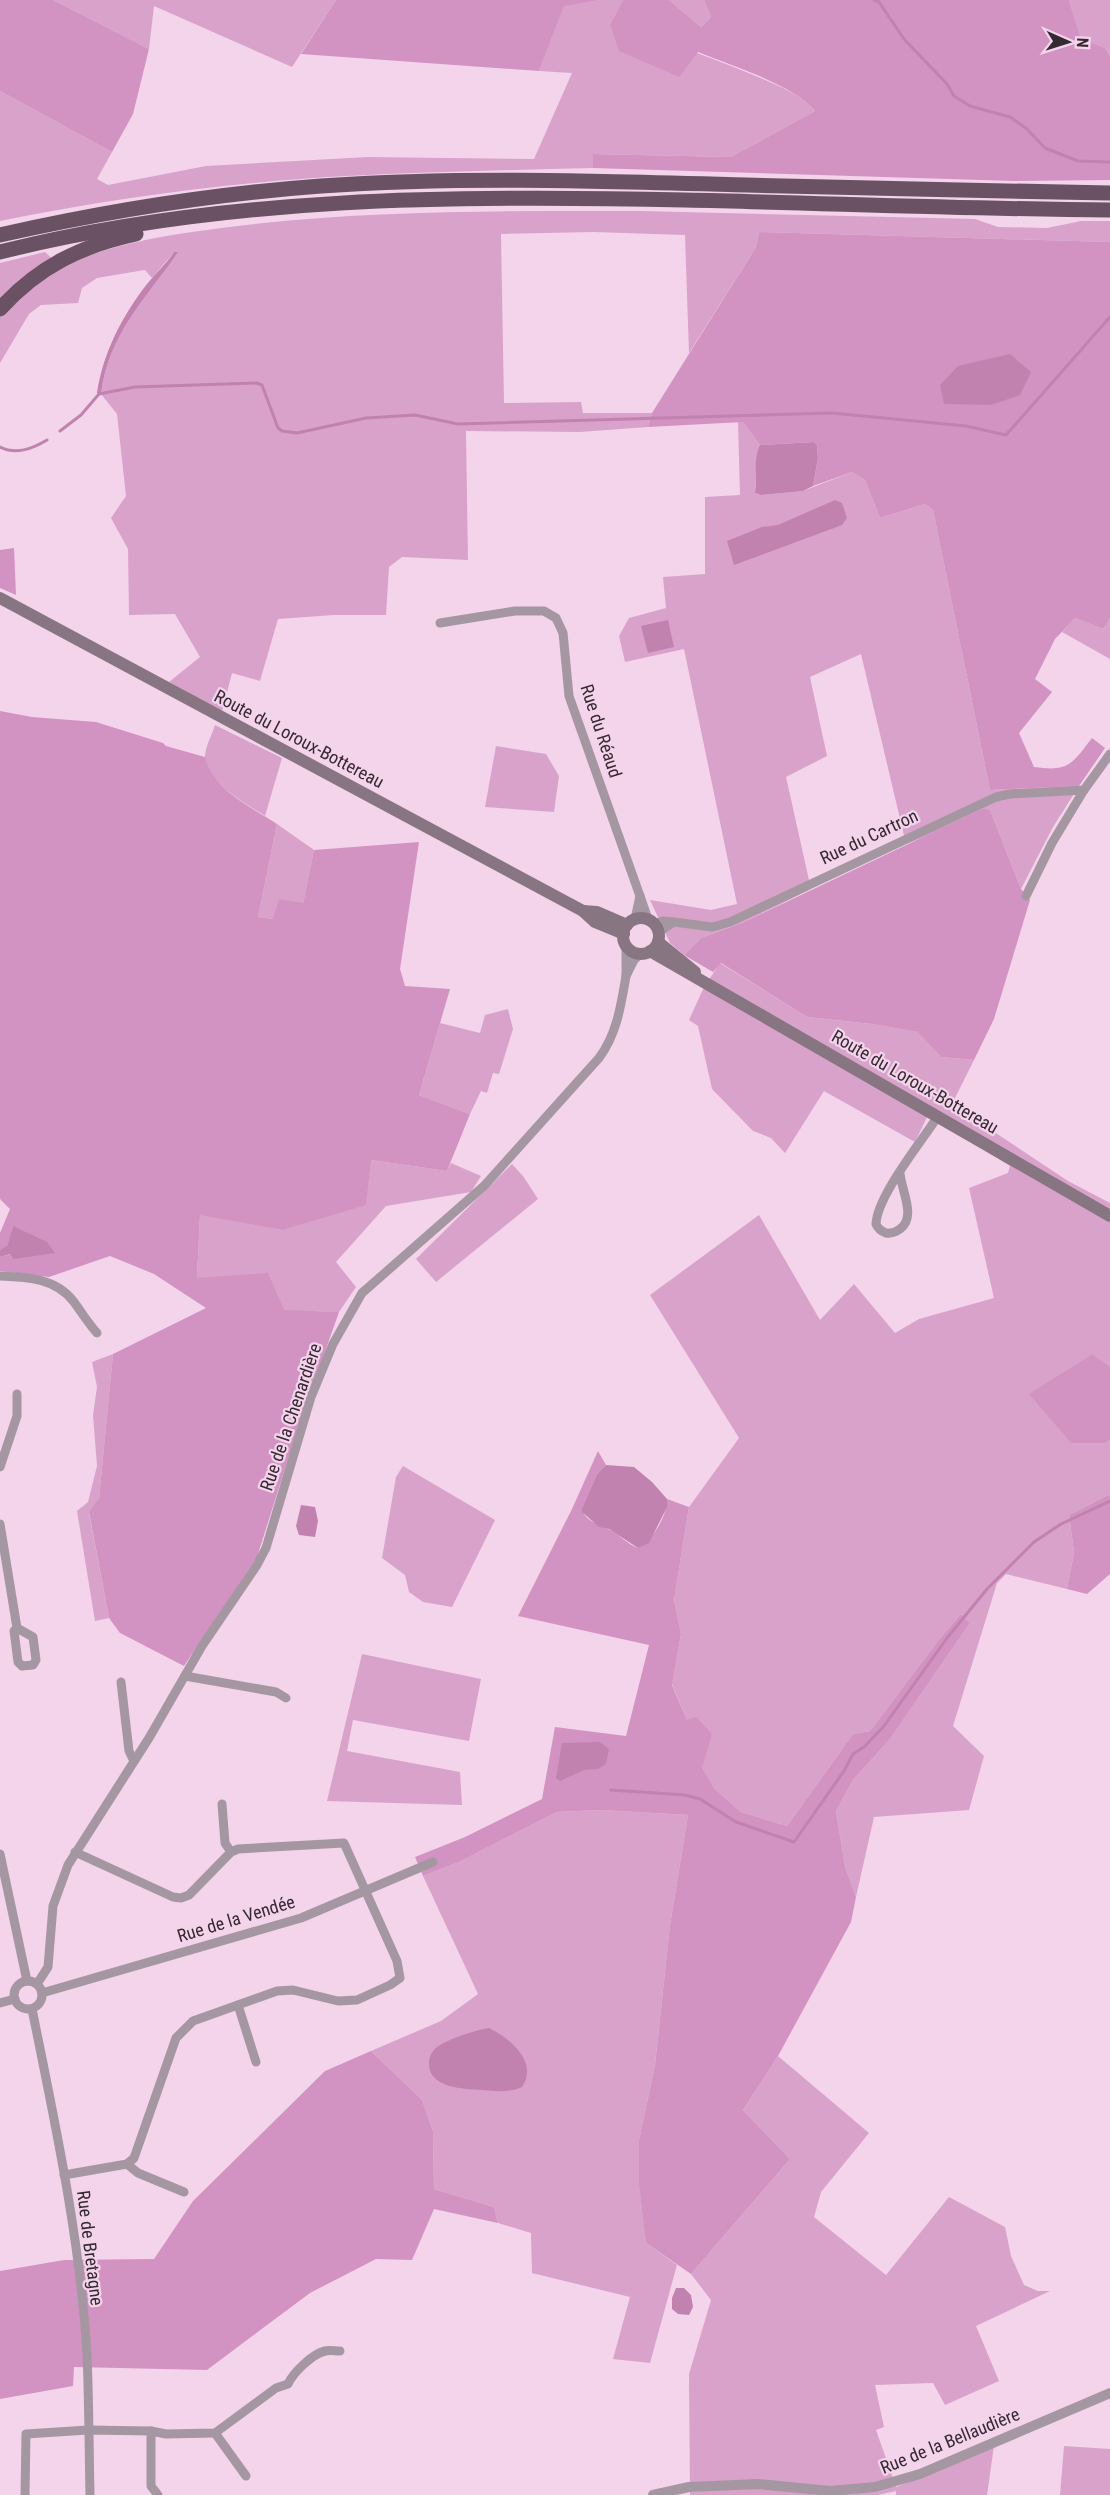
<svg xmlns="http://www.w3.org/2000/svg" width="1110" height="2495" viewBox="0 0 1110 2495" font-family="'Roboto Condensed',sans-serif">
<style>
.green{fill:#d9a2ca}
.forest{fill:#d293c2}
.water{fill:#c182b0}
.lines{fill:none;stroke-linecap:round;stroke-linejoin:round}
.stream{stroke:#c182b0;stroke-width:3}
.minor{stroke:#a597a1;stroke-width:9}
.tertiary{stroke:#a597a1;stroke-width:10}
.secondary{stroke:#887582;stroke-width:12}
.trunk{stroke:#6a5264;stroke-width:15}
.labels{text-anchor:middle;stroke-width:4.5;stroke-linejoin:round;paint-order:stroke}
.street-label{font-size:18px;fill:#352932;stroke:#f4d4eb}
</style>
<rect width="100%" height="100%" fill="#f4d4eb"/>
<g class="green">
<polygon points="53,0 336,0 292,67 154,6 149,49"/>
<path d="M600,0h23l-13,24c48,15 95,31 141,50 23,10 47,18 64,37l-84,46 -137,-3 -1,14c-82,2 -164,4 -246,8 -116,6 -233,22 -347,45v-130l112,61 -15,27 11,6 98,-19 162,-9 166,2 38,-86 -33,-2 25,-66z"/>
<polygon points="669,0 704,0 711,17 701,27"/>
<polygon points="1069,0 1110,0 1110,56 1105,48 1081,40"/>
<path d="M641,211l334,8 23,8 49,1 34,-7h29v21l-351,-10 -3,15 -67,106 -4,-118 -91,-3 -93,2 3,169 77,-1 2,11h69l-4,14 -68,5 -114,-1 2,129 -66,-3 -13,10 -3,48h-52l-56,4 -18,62 -28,-8 -10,39 -53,-30 31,-25 -25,-43 -46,1 -1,-66 -17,-31 15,-22 -9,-82 -16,-20c5,-39 24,-76 49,-107 10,-12 18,-20 24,-35l-22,26 -7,-8 -48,8 -15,10 -4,15 -37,2 -12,9 -29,49v-100l45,-11 16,15c58,-27 121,-34 185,-42 131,-15 263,-14 395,-14z"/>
<polygon points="738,422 743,422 760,445 756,461 755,493 761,495 803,491 852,472 865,480 880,518 925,504 933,510 990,790 1079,786 1053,827 1021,889 990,810 906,844 861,654 810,677 827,756 786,777 811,889 744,922 701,938 684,955 670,943 650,900 711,910 737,904 684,649 625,662 619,636 629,618 666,608 663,577 705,574 705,497 740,495"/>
<polygon points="1075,618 1103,629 1110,618 1110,659 1062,632"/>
<path d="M215,725l67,33 -17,58c-17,-11 -61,-35 -60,-59 0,-10 7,-22 10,-32z"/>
<polygon points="496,746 546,754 559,776 554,812 485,807"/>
<polygon points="277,824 314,850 303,903 273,919 258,917"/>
<polygon points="720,963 807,1017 872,1024 919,1032 941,1057 974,1060 952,1104 1068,1181 1110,1203 1110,1367 1093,1354 1105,1443 1110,1440 1110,1494 1069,1515 1074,1552 1067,1589 1006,1574 997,1583 953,1726 984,1756 969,1810 874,1817 856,1897 845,1867 836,1811 853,1780 890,1739 970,1623 961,1614 937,1642 870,1731 853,1734 787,1826 741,1812 714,1788 701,1768 687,1720 672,1684 681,1634 674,1600 689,1507 739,1438 650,1295 759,1215 820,1320 854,1284 895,1333 919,1319 994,1298 969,1188 1008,1173 1010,1166 928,1115 915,1142 824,1091 785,1153 771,1138 753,1131 712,1089 698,1026 689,1020 704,987"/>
<polygon points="508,1009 513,1029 499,1074 493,1073 487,1093 481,1091 470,1114 419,1095 440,1023 480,1033 485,1015"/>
<polygon points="371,1160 447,1171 451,1163 481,1176 471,1192 386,1206 336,1262 356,1287 339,1312 284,1311 197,1278 200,1214 282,1230"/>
<polygon points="512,1164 523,1176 538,1199 436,1282 416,1259"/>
<polygon points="113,1354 99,1498 89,1513 109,1618 95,1621 77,1511 88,1502 97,1466 93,1415 97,1387 92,1362"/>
<polygon points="403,1466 495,1520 452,1607 423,1602 409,1592 405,1575 382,1558 396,1477"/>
<polygon points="362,1654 481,1679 469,1741 353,1720 347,1751 460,1772 462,1805 327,1801"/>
<polygon points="601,1810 688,1815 670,1925 655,2065 639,2140 646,2243 677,2265 650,2363 613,2359 630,2297 532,2273 531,2233 498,2223 494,2207 434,2189 433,2131 422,2100 371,2051 441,2021 478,1994 423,1876 459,1862 557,1812"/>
<polygon points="778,2056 869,2133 821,2192 814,2217 886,2275 949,2197 1005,2227 1011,2256 1024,2285 1038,2291 1050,2291 976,2326 999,2381 945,2405 933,2383 875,2385 884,2427 876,2430 896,2487 994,2446 987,2495 896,2495 896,2491 878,2495 690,2495 689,2374 711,2300 691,2274 790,2159 743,2110"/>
<polygon points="1064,2446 1110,2449 1110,2495 1060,2495"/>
</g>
<g class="forest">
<polygon points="0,0 53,0 149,49 133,114 112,152 0,91"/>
<polygon points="336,0 600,0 564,6 539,71 301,54"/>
<path d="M623,0h46l32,27 10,-10 -7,-17h365l12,39 24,9 5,8v124l-96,1 -421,-13v-14l138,3 84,-46c-23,-27 -83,-45 -117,-59l-19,25 -60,-26 -9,-27z"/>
<path d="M759,232l351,10v376l-7,11 -28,-11 -20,21 -20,40 17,13 -33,41 15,34c35,5 38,-3 58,-29l13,10 -26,38 -89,4 -57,-280 -8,-6 -45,14 -15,-38 -13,-8 -39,14 5,-28 -1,-13 -3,-3 -54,3 -17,-23 -95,5 4,-14 104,-166z"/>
<polygon points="14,548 16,595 0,588 0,550"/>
<path d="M0,711l32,6 64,5 67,21 3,3 39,11c7,32 46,50 72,67l-19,93 15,2 6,-20 24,4 11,-53 105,-8 -19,127 5,17 45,3 -31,106 51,19 -23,57 -76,-11 -5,45 -84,25 -82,-15 -3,63 71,-5 16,37 55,2 -44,125 -38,120 -73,109 -64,-33 -11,-15 -20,-106 10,-14 14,-144 93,-46 -52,-34 -44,-18 -61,21 -49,-6v-14l11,-3 2,-28 -6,21 -7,3v-17l10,-24 -10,-10z"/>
<polygon points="982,809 990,810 1021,889 1030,900 994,1019 974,1060 941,1057 918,1032 872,1024 807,1017 721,963 713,972 684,955 701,938 744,922"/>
<polygon points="1093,1354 1110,1367 1110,1440 1105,1443 1071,1443 1029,1394"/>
<path d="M598,1451l8,14 -9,9 -15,34c2,14 18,16 28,22 10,5 17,14 28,18 15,-8 29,-32 29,-49l22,8 -15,93 7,34 -9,51 15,35 9,-3 16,17 -10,34 12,20 27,24 46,14 66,-92 17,-3 67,-89 24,-28 9,9 -80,116 -37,41 -17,31 9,56 11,30 -5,25 -73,134 -35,54 47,49 -99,115 -45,-31 -7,-60v-43l16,-75 15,-140 18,-110 -87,-5 -44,2 -98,50 -36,14 -8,-19 50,-20 77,-38 13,-72 71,9 23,-91 -131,-29 54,-107z"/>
<polygon points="1110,1494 1110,1574 1087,1594 1067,1589 1074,1552 1069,1515"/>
<polygon points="371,2051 422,2100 433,2131 434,2189 494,2207 498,2223 434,2209 412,2260 376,2259 310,2293 207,2370 74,2367 73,2386 0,2399 0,2271 64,2260 154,2259 193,2201 325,2071"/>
</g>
<g class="water">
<path d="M174,252h4c-33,48 -69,80 -77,142l-4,-1c6,-40 25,-77 50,-109 9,-11 19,-20 27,-32z"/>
<polygon points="1010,354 1031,372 1020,395 991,405 944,404 940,385 958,366"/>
<path d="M814,442l3,3 1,13 -5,28 -10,5 -42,4 -6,-2c2,-16 -2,-34 5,-48z"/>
<polygon points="835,500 842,503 847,518 842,525 734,565 727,541 762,527 778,525"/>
<polygon points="668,620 674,647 648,653 641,626"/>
<polygon points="13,1226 47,1242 55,1253 14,1259 10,1254 0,1257 0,1250 7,1246"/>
<polygon points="606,1465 634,1467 652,1482 667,1499 667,1507 649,1543 638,1548 609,1529 599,1527 582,1512 582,1508 597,1474"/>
<polygon points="301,1505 315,1507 318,1521 315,1537 299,1535 296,1526"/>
<polygon points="600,1742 609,1749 606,1764 598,1769 584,1770 560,1781 556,1778 562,1743"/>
<path d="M489,2028c21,10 50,35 33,59 -13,6 -27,4 -41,3 -17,-1 -53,-2 -52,-27 0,-6 3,-12 8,-16 10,-8 39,-17 52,-19z"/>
<polygon points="676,2288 684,2288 691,2295 693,2307 689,2315 678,2314 672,2309 672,2298"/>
</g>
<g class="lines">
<g class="stream">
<polyline points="874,0 879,2 904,39 947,84 954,96 970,106 1010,117 1027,129 1045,148 1078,161 1110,162"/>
<polyline points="60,431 81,415 99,394 135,387 256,383 262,385 278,428 282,431 297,433 366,418 415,415 458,424 832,413 966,426 1006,435 1110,317"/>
<path d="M0,447c16,8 32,2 47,-7"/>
<polyline points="611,1790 685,1795 700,1799 736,1822 794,1842 844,1771 853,1754 864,1747 884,1726 947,1638 987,1589 1034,1542 1061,1524 1110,1501"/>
</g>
<g class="minor">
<polyline points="440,623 515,611 544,611 556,618 563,633 569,696 640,896"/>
<polyline points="1026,896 1052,843 1084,790"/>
<polyline points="635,919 640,896 648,919"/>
<polyline points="674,922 712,927 730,922 996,797 1010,794 1084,790 1110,754"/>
<polyline points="654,924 663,921 674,922 659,932"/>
<polyline points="626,945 626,976 634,960 641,953"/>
<path d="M900,1173c1,17 17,44 0,56 -4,3 -8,5 -14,4 -5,-2 -8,-4 -10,-9 1,-28 46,-83 62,-108"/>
<path d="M0,1276c27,1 56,2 74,26 8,11 14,21 23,31"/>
<polyline points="0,1467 17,1416 17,1394"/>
<polyline points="0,1524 17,1628 14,1631 18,1662 22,1666 33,1665 36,1660 33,1637 17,1628"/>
<polyline points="185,1676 276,1692 286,1698"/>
<polyline points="121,1682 129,1751 134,1761"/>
<polyline points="222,1804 225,1843 231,1852"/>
<polyline points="0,1854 27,1981"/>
<circle cx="28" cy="1995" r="14"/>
<path d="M37,1984l11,-17 5,-61 15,-41 81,-127 53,-92 55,-81 9,-17 45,-151 22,-53 29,-51 122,-107 115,-128c18,-24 22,-53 27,-82"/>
<polyline points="42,1993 301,1918 433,1862"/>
<polyline points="0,2003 15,1999"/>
<polyline points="238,2005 256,2062"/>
<path d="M32,2009c23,114 48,229 55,345 2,47 2,94 3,141"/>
<polyline points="127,2164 138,2173 184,2192"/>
<polyline points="64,2175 127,2164 134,2158 176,2038 193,2021 277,1991 293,1990 338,2001 357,2000 390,1985 400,1978 397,1961 344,1843 238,1849 231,1852 189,1895 181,1898 173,1897 75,1852"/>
<polyline points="151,2431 151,2486 158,2495"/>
<polyline points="215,2433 246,2476"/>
<path d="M25,2495l1,-61 62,-4 63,1 15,3 49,-1 61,-45 12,-4c5,-11 24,-30 37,-33 4,-1 10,0 15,0"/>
</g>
<polyline class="tertiary" points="653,2495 689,2487 758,2484 830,2491 875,2487 920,2474 1110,2393"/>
<g class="secondary">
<polyline points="0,598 583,911 595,922 624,934"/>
<polyline points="583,911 597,912 627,925"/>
<circle cx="641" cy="936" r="18"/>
<polyline points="658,942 695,972"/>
<polyline points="650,951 1110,1216"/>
</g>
<g class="trunk">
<path d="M0,235c106,-24 212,-41 321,-49 141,-10 283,-5 425,-1 121,3 243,6 364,8"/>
<path d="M0,252c224,-56 455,-57 685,-52 141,3 283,9 425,10"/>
<path d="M0,309c39,-43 81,-63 136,-75"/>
</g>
</g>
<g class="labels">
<g class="street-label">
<text transform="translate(601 731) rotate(72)" y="6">Rue du Réaud</text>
<text transform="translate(299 739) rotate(28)" y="6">Route du Loroux-Bottereau</text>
<text transform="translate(869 837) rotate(-25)" y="6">Rue du Cartron</text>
<text transform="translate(915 1082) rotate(30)" y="6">Route du Loroux-Bottereau</text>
<text transform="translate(291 1417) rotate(-71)" y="6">Rue de la Chenardière</text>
<text transform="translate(236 1919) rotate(-17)" y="6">Rue de la Vendée</text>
<text transform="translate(90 2248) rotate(83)" y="6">Rue de Bretagne</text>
<text transform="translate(950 2441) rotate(-22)" y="6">Rue de la Bellaudière</text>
</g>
</g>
<g transform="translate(1068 42) rotate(93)" stroke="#f4d4eb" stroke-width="4.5" paint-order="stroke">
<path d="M0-4.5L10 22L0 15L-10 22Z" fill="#352932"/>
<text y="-9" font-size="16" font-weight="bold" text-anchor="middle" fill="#352932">N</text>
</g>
</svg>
